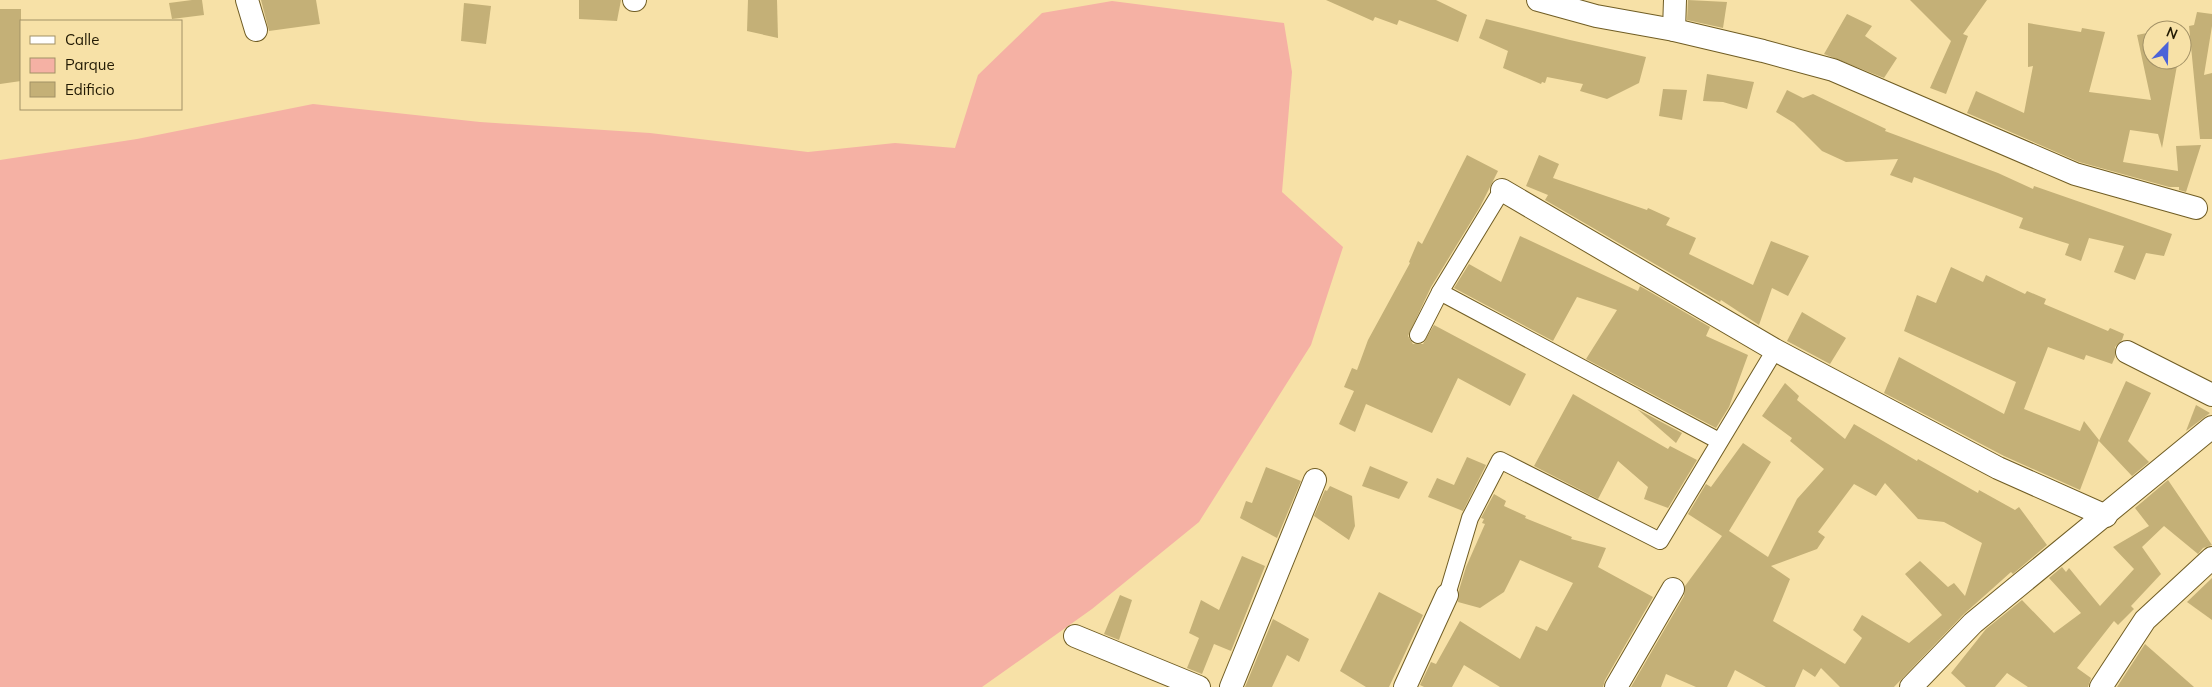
<svg xmlns="http://www.w3.org/2000/svg" width="2212" height="687" viewBox="0 0 2212 687" font-family="Mulish,sans-serif">
<style>
.green{fill:#f5b1a4}
.building{fill:#c4b077;fill-rule:evenodd}
.lines{fill:none;stroke-linecap:round;stroke-linejoin:round}
.pedestrian-casing{stroke:#705d24;stroke-width:18}
.minor-casing{stroke:#705d24;stroke-width:24}
.pedestrian{stroke:#fff;stroke-width:16}
.minor{stroke:#fff;stroke-width:22}
</style>
<rect width="100%" height="100%" fill="#f7e1a7"/>
<polygon class="green" points="1112,1 1284,23 1292,72 1282,192 1343,247 1311,345 1199,522 1092,609 982,687 0,687 0,160 137,139 313,104 480,122 650,133 808,152 895,143 955,148 978,75 1042,13"/>
<g class="building">
<polygon points="192,0 202,0 204,15 172,19 169,3"/>
<polygon points="261,0 316,0 320,24 269,31"/>
<polygon points="579,0 621,0 617,21 579,19"/>
<polygon points="748,0 777,0 778,38 747,31"/>
<polygon points="1326,0 1436,0 1467,15 1458,42 1399,20 1397,25 1375,17 1373,21"/>
<polygon points="1688,0 1727,2 1723,28 1687,20"/>
<polygon points="1910,0 1987,0 1963,34 1968,36 1946,94 1930,88 1951,41"/>
<polygon points="464,3 491,6 486,44 461,41"/>
<polygon points="0,9 21,9 21,81 0,84"/>
<polygon points="2197,12 2212,14 2212,26 2204,75 2212,73 2212,139 2200,139 2189,26 2194,25"/>
<polygon points="1847,14 1872,26 1865,36 1897,58 1884,78 1824,54"/>
<polygon points="1486,19 1570,40 1646,57 1639,83 1607,99 1580,91 1583,84 1547,77 1545,83 1542,82 1541,84 1503,68 1508,51 1479,38"/>
<polygon points="2028,23 2081,32 2082,28 2105,32 2089,92 2151,100 2137,35 2152,32 2152,60 2178,60 2162,148 2158,134 2130,130 2123,162 2178,171 2176,146 2201,145 2186,192 2179,190 2179,187 2169,187 2079,162 1967,113 1976,91 2024,113 2033,66 2028,67"/>
<polygon points="1707,74 1754,82 1747,109 1723,102 1703,101"/>
<polygon points="1663,89 1687,90 1682,120 1659,116"/>
<polygon points="1787,90 1803,98 1813,94 1886,129 1885,131 1998,173 2033,189 2034,186 2172,234 2164,256 2146,253 2135,280 2114,272 2124,246 2089,238 2081,261 2065,255 2069,244 2019,228 2023,218 1914,177 1912,183 1890,175 1898,159 1846,162 1822,151 1794,123 1776,112"/>
<polygon points="1467,155 1498,171 1480,207 1431,287 1408,336 1413,344 1423,344 1434,325 1526,374 1510,406 1458,378 1432,433 1366,404 1355,432 1339,424 1354,391 1344,387 1352,368 1357,370 1368,340 1410,263 1409,262 1418,241 1422,244"/>
<polygon points="1539,155 1559,164 1553,178 1647,210 1648,208 1670,218 1666,225 1696,238 1689,254 1753,285 1771,241 1809,256 1788,296 1772,288 1759,325 1721,300 1720,302 1545,200 1548,195 1526,186"/>
<polygon points="1520,236 1638,291 1640,286 1710,327 1706,336 1748,355 1729,407 1716,428 1586,359 1617,310 1577,297 1553,341 1454,288 1469,264 1501,282"/>
<polygon points="1951,267 1983,282 1986,275 2025,294 2027,291 2046,299 2044,304 2108,331 2110,328 2124,334 2122,340 2115,347 2115,357 2112,364 2086,355 2084,360 2048,347 2024,409 2080,431 2084,421 2099,440 2080,490 2004,456 1884,393 1899,357 2004,414 2016,382 1904,331 1917,295 1936,303"/>
<polygon points="1802,312 1846,338 1830,364 1787,341"/>
<polygon points="2126,381 2151,393 2128,441 2149,462 2132,476 2099,441"/>
<path d="M1785,383l14,13 -2,4 48,39 9,-15 63,37 1,-2 60,34 1,-3 36,20 4,-3 28,38 -34,29 -2,-2 -47,42 -70,73h-54l-19,-19 -6,9 -12,-8 -8,18h-29l-31,-17 -8,17h-31l-30,-13 -5,13h-30l53,-91 1,-10 37,-50 -34,-22 18,-30 5,3 32,-44 28,19 -42,69 39,26 29,-58 27,-30 -34,-28 2,-3 -30,-22zM1885,483l33,36 26,3 38,21 -17,53 -11,-13 -6,4 -28,-26 -15,13 37,41 -33,28 -47,-28 -9,15 9,8 -17,26 -72,-43 17,-42 -19,-13 46,-17 8,-12 -7,-5 36,-48 22,12z"/>
<polygon points="1573,394 1668,449 1670,446 1697,460 1668,508 1644,499 1648,487 1618,461 1598,499 1534,466"/>
<polygon points="2196,405 2210,413 2186,431"/>
<polygon points="1637,409 1682,433 1676,443"/>
<polygon points="1467,457 1486,465 1463,511 1428,497 1437,478 1454,485"/>
<polygon points="1370,466 1408,482 1399,499 1362,486"/>
<polygon points="1266,467 1301,481 1277,538 1240,518 1246,501 1252,503"/>
<polygon points="2168,480 2212,545 2203,548 2198,554 2164,526 2142,547 2161,574 2131,606 2134,609 2118,625 2114,621 2077,668 2091,678 2088,687 2028,687 2007,673 1995,687 1966,687 1951,673 1986,629 2022,600 2054,633 2081,613 2049,578 2062,567 2066,572 2069,568 2100,606 2134,569 2113,547 2149,526 2135,508"/>
<polygon points="1330,486 1352,496 1355,526 1349,540 1314,516 1325,490 1327,491"/>
<polygon points="1494,494 1506,501 1504,506 1526,516 1525,518 1572,537 1571,539 1606,548 1598,567 1653,597 1605,680 1603,687 1500,687 1464,665 1452,687 1424,687 1420,685 1431,662 1436,664 1460,621 1520,659 1536,626 1547,631 1573,583 1520,560 1504,592 1480,608 1458,602 1459,590 1466,567 1485,524 1482,523 1484,519 1481,518"/>
<polygon points="1242,556 1265,566 1231,651 1214,644 1202,674 1187,668 1199,638 1189,633 1201,600 1219,610"/>
<polygon points="2212,578 2212,620 2187,602"/>
<polygon points="1379,592 1423,615 1389,687 1366,687 1340,671"/>
<polygon points="1120,595 1132,600 1119,640 1104,634"/>
<polygon points="1273,619 1309,639 1299,662 1287,655 1272,687 1245,687"/>
<polygon points="2145,644 2194,687 2117,687"/>
</g>
<g class="lines">
<g class="pedestrian-casing">
<g id="pedestrian">
<polyline points="1440,292 1719,441"/>
<polyline points="1418,335 1440,292 1502,190"/>
<polyline points="1447,595 1470,518 1500,460 1660,541 1775,350"/>
</g>
</g>
<g class="minor-casing">
<g id="minor">
<polyline points="247,0 256,30"/>
<polyline points="634,0 635,0"/>
<polyline points="1538,0 1596,16 1674,30 1763,51 1833,70 2075,174 2196,208"/>
<polyline points="1674,30 1675,0"/>
<polyline points="1502,190 1775,350 1998,468 2106,516"/>
<polyline points="2127,352 2212,395"/>
<polyline points="1075,636 1199,687"/>
<polyline points="1231,687 1315,480"/>
<polyline points="1405,687 1447,595"/>
<polyline points="1616,687 1673,589"/>
<polyline points="1911,687 1973,623 2212,427"/>
<polyline points="2101,687 2145,620 2212,558"/>
</g>
</g>
<use href="#pedestrian" class="pedestrian"/>
<use href="#minor" class="minor"/>
</g>
<rect x="20" y="20" width="162" height="90" fill="#f7e1a7" stroke="#a29166"/>
<rect x="30" y="36" width="25" height="8" fill="#ffffff" stroke="#a29166"/>
<text x="65" y="45" font-size="15" fill="#221a04">Calle</text>
<rect x="30" y="58" width="25" height="15" fill="#f5b1a4" stroke="#a29166"/>
<text x="65" y="70" font-size="15" fill="#221a04">Parque</text>
<rect x="30" y="82" width="25" height="15" fill="#c4b077" stroke="#a29166"/>
<text x="65" y="95" font-size="15" fill="#221a04">Edificio</text>
<g transform="translate(2167 45) rotate(23)"><circle r="24" fill="#f7e1a7" stroke="#a29166"/>
<path d="M0-4L9 19L0 12L-9 19Z" fill="#4b63d8"/>
<text y="-8" font-size="14" font-weight="bold" text-anchor="middle" fill="#221a04">N</text>
</g>
</svg>
